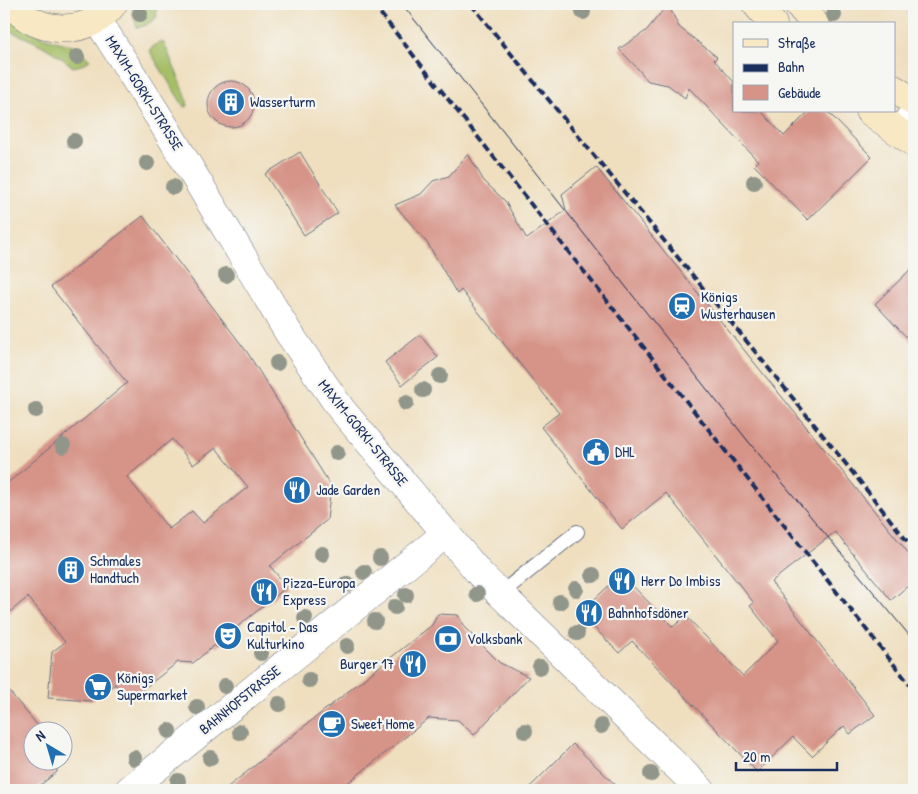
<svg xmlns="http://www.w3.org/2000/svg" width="918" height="794" viewBox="0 0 918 794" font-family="'Patrick Hand',sans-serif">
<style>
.green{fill:#a4be65;stroke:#607662}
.building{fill:#d69387;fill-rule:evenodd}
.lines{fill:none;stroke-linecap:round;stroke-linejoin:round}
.lane-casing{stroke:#656d80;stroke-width:16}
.street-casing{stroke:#656d80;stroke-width:29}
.secondary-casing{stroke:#656d80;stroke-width:29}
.lane{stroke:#fff;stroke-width:14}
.street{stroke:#fff;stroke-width:28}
.secondary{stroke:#f8e8c3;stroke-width:28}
.tram{stroke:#1b2f5e;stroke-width:1}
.rail{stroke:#1b2f5e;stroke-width:4;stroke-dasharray:8 4;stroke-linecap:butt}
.tree{fill:#91968b}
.labels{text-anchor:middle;stroke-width:4.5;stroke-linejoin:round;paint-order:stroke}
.street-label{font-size:15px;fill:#1b2f5e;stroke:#f6f6f2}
.poi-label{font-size:15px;fill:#1b2f5e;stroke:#f6f6f2;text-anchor:start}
</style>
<rect width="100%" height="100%" fill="#f6f6f2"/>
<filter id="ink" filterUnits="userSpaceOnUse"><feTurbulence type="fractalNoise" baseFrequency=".02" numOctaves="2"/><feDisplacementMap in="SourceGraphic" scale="10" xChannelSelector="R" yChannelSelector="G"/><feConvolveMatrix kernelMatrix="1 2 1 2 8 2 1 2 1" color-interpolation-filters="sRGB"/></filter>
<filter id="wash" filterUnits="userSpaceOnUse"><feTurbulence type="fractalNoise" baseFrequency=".0096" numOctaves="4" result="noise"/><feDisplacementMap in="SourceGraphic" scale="20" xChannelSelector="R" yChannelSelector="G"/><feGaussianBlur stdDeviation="1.12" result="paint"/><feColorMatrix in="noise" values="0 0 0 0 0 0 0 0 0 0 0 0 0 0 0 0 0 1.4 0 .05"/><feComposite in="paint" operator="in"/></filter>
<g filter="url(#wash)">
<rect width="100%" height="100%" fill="#efdfbf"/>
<g class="green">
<polygon points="133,4 155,4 157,17 146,25 137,28 132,12"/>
<path d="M4,15l41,23 32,9 13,13 -8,5 -9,2c-21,-18 -44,-29 -69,-38z"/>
<polygon points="159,42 164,43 185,93 188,106 184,107 149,50"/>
</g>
<g id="blocks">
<g class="building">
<polygon points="668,4 679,27 717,57 714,60 734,82 734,111 761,111 784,136 809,111 827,111 872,157 808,220 754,165 758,161 689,88 685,98 668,85 648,81 639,70 619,49 646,31"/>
<circle cx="231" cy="104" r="23"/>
<polygon points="300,152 338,213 304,235 265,174"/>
<polygon points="468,154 484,181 505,201 527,239 566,210 562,194 596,167 914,560 914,581 891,600 835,532 771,582 875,715 850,734 844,726 812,756 793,737 757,772 632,641 619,653 580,613 621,574 673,627 686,616 743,676 778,641 750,606 754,603 666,493 622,529 541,427 559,413 461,290 457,294 428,244 395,205 421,194 433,181 449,176"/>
<path d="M143,216l104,136 84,134 -4,34 -57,46 17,21 -50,40 3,3 -23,18 -2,-3 -22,18 -15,-1 -50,39 -13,-17 -23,17 -44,-3 4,-46 13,-10 -37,-45 -24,20v-131l123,-103 -76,-96zM172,439l21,26 23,-17 32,39 -45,36 -11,-12 -23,18 -42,-52z"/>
<polygon points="914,266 914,345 875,304"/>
<polygon points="420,335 438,357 402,385 385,362"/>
<polygon points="438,614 458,615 464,627 500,663 529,677 474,735 458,720 429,718 339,790 224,790 432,625"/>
<polygon points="4,685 43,732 32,732 32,762 57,762 57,772 34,790 4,790"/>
<polygon points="573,744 621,790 527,790"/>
</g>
</g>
</g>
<g filter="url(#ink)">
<use href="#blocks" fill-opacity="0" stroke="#656d80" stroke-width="1"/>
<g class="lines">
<g class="lane-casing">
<polyline id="lane" points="500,594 577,532"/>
</g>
<g class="street-casing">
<g id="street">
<polyline points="97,19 162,122 288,332 341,409 480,574 701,790"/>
<polyline points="900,133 914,112"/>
<polyline points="129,790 444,535"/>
</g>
</g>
<g class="secondary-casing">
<g id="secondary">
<path d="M12,4c24,32 78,33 101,0"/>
<polyline points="756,4 773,24"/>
<polyline points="798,4 815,24"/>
<polyline points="894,89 914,102"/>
<polyline points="869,111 914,143"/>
</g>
</g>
<use href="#lane" class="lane"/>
<use href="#street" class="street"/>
<use href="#secondary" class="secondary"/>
<polyline class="tram" points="402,4 748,441 914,641"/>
<g class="rail">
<polyline points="373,4 914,690"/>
<path d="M471,4c147,183 299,362 443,546"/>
</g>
</g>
<g class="tree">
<circle cx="583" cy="12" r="8"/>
<circle cx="140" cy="14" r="8"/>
<circle cx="834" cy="15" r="8"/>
<circle cx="77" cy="57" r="8"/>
<circle cx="74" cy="141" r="8"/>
<circle cx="147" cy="163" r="8"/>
<circle cx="754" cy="182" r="8"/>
<circle cx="173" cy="187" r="8"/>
<circle cx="226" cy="275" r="8"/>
<circle cx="277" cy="363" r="8"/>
<circle cx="440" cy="376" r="8"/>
<circle cx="423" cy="390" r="8"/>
<circle cx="406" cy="403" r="8"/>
<circle cx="36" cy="410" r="8"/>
<circle cx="63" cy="446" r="8"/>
<circle cx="337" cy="453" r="8"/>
<circle cx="322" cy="554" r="8"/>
<circle cx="380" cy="558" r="8"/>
<circle cx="364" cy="572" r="8"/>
<circle cx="593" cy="575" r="8"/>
<circle cx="347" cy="584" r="8"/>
<circle cx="576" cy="589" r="8"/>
<circle cx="477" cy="594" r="8"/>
<circle cx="406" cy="595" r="8"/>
<circle cx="560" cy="602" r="8"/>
<circle cx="395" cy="607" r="8"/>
<circle cx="305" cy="618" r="8"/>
<circle cx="375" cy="621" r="8"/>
<circle cx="577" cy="633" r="8"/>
<circle cx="347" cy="646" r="8"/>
<circle cx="261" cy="653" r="8"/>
<circle cx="540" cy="667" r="8"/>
<circle cx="309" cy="680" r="8"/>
<circle cx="225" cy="686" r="8"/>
<circle cx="279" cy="704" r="8"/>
<circle cx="197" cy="707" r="8"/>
<circle cx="601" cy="726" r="8"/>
<circle cx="169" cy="731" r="8"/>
<circle cx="525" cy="731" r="8"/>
<circle cx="240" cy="732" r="8"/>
<circle cx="134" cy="758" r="8"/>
<circle cx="210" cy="758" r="8"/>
<circle cx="651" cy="774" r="8"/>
<circle cx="178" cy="781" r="8"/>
</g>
</g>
<defs>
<g id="building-disc" transform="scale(1.4375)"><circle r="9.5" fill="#1f6fb2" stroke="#f6f6f2"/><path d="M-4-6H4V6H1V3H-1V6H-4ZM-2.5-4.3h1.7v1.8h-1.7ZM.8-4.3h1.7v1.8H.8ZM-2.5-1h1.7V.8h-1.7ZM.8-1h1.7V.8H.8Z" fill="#fff"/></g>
<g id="station-disc" transform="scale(1.4375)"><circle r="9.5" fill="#1f6fb2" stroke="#f6f6f2"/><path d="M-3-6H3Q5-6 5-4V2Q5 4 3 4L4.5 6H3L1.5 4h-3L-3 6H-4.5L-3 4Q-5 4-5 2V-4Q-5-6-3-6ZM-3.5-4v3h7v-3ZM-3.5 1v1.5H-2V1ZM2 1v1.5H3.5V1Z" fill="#fff"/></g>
<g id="civic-disc" transform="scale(1.4375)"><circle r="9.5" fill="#1f6fb2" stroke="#f6f6f2"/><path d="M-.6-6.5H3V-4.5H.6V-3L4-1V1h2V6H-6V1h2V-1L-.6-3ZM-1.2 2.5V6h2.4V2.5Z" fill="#fff"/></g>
<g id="restaurant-disc" transform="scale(1.4375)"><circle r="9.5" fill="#1f6fb2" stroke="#f6f6f2"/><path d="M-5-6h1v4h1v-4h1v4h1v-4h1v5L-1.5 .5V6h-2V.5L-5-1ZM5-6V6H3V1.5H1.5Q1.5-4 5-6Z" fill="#fff"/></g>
<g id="theatre-disc" transform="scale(1.4375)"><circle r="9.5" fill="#1f6fb2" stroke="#f6f6f2"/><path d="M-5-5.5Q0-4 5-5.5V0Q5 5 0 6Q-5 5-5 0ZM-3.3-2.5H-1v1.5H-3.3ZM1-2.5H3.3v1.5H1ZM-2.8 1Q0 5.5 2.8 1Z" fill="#fff"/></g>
<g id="bank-disc" transform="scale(1.4375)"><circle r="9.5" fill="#1f6fb2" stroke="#f6f6f2"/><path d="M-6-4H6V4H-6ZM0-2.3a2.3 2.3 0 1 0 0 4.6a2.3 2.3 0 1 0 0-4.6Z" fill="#fff"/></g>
<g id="supermarket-disc" transform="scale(1.4375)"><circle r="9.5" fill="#1f6fb2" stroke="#f6f6f2"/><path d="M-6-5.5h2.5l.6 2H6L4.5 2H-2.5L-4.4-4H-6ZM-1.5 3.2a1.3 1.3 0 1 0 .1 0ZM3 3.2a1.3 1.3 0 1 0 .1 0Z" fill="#fff"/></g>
<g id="cafe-disc" transform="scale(1.4375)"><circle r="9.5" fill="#1f6fb2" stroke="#f6f6f2"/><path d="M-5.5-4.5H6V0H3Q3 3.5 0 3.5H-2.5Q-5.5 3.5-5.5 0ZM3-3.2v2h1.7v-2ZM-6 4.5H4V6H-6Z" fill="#fff"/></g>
</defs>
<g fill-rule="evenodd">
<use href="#building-disc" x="231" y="102"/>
<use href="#station-disc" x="682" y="306"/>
<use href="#civic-disc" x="596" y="452"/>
<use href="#restaurant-disc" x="297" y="490"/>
<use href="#building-disc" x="71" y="570"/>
<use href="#restaurant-disc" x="622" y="581"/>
<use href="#restaurant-disc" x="264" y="592"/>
<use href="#restaurant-disc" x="589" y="613"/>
<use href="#theatre-disc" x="228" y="636"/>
<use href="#bank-disc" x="448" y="639"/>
<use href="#restaurant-disc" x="413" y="664"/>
<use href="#supermarket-disc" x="98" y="687"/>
<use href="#cafe-disc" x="332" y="724"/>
</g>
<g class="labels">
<g class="street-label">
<text transform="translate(144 93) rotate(58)" y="5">MAXIM-GORKI-STRASSE</text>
<text transform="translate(363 433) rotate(51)" y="5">MAXIM-GORKI-STRASSE</text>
<text transform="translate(240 700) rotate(-39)" y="5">BAHNHOFSTRASSE</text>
</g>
<g class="poi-label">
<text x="250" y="107">Wasserturm</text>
<text x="701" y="302">Königs<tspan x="701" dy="17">Wusterhausen</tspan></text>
<text x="615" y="457">DHL</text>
<text x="316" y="495">Jade Garden</text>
<text x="90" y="566">Schmales<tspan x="90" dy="17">Handtuch</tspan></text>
<text x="641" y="586">Herr Do Imbiss</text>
<text x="283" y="588">Pizza-Europa<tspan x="283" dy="17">Express</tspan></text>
<text x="608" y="618">Bahnhofsdöner</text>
<text x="247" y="632">Capitol - Das<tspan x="247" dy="17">Kulturkino</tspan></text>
<text x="467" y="644">Volksbank</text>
<text x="394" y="669" text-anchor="end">Burger 17</text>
<text x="117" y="683">Königs<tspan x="117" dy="17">Supermarket</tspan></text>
<text x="351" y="729">Sweet Home</text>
</g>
</g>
<rect width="918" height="794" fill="none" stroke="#f6f6f2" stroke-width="20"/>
<rect x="733" y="22" width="162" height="90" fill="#f6f6f2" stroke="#9ea6b7"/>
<rect x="743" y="39" width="25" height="8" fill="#f8e8c3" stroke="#9ea6b7"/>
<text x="778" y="48" font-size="15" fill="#1b2f5e">Straße</text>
<rect x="743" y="64" width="25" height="8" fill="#1b2f5e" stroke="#9ea6b7"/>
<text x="778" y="72" font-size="15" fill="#1b2f5e">Bahn</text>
<rect x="743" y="85" width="25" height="15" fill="#d69387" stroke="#9ea6b7"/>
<text x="778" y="98" font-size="15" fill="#1b2f5e">Gebäude</text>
<g transform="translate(48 746) rotate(322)"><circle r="24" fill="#f6f6f2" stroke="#9ea6b7"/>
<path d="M0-4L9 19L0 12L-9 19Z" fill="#1f6fb2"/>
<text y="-8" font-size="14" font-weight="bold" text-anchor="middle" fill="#1b2f5e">N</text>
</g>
<path d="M736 762v8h101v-8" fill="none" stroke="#1b2f5e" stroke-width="2.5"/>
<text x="743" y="762" font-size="15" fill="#1b2f5e" stroke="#f6f6f2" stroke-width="4" paint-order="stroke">20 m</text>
</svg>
